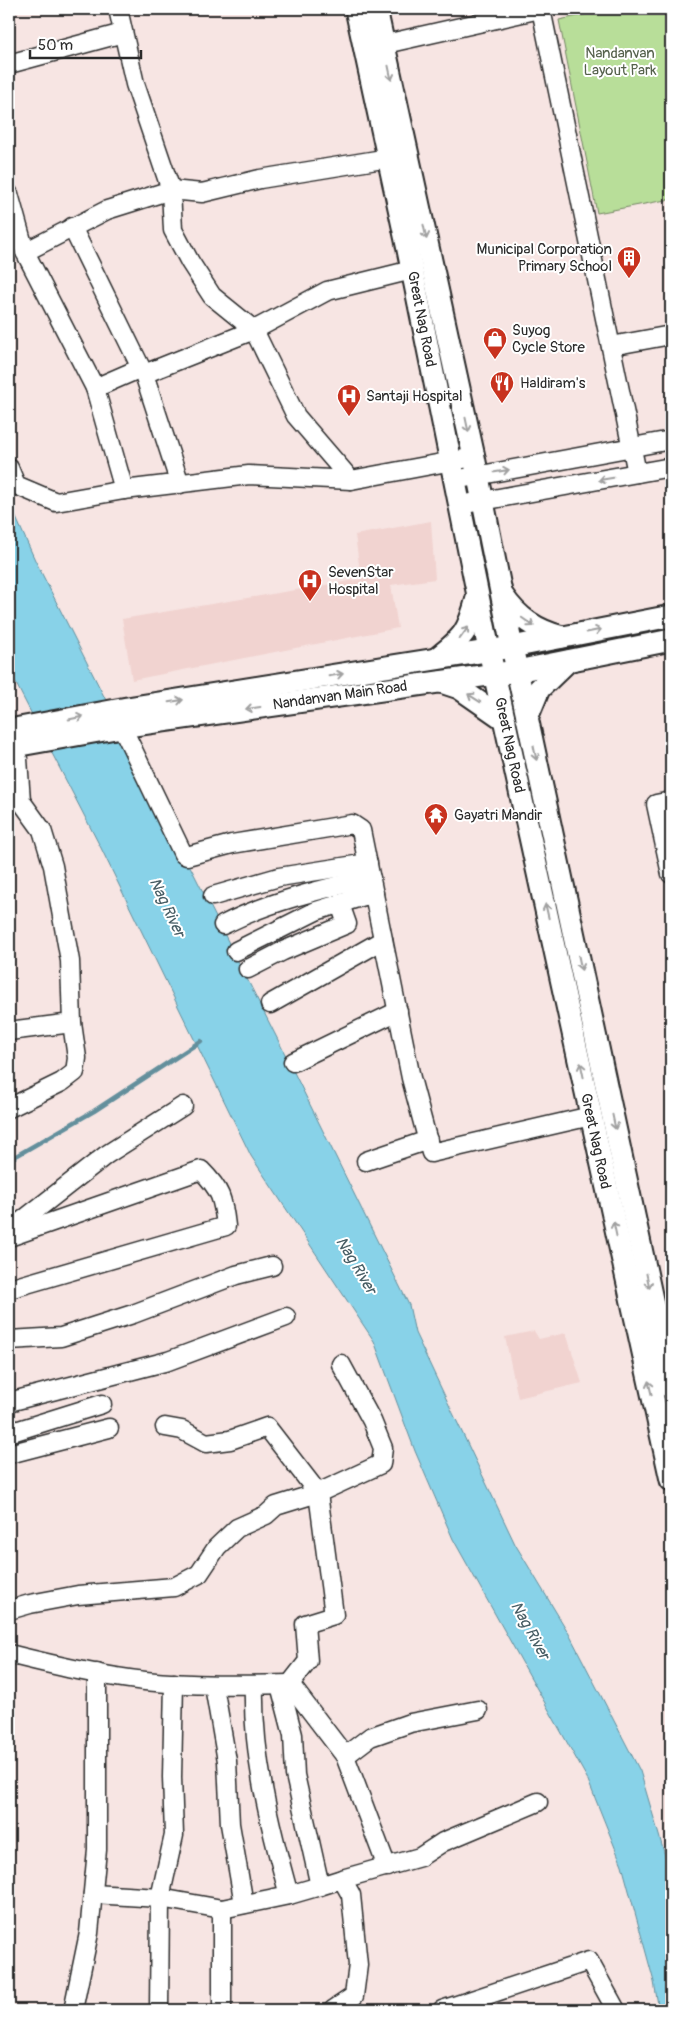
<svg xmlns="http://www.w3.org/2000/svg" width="680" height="2019" viewBox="0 0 680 2019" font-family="Pangolin,sans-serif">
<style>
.built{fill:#f1d3d0}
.green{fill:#b8de99;stroke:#728462}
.water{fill:#88d2e8;stroke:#638f9c}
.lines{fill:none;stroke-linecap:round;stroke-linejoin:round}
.stream{stroke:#638f9c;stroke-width:4.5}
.minor-casing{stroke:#2b2b2b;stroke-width:21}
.major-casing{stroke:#2b2b2b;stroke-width:25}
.minor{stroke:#fff;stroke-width:18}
.major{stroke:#fff;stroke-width:21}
.oneway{stroke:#a0a0a0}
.labels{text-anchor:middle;stroke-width:4;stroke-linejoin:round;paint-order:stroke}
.park-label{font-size:15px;fill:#55614c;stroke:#fff}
.poi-label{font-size:15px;fill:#2b2b2b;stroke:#fff;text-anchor:start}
.street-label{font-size:15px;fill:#2b2b2b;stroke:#fff}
.water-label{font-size:16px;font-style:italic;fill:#475d64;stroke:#fff}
</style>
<rect width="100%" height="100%" fill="#f7e5e3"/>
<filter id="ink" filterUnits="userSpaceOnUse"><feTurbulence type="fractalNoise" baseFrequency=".02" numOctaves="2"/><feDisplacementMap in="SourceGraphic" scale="10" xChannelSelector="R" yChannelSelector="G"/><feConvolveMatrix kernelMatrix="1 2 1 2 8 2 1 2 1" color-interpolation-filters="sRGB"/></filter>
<g filter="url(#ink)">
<g class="built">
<polygon points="431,521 435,579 391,585 398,628 132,680 122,619 361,579 355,535"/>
<polygon points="534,1331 539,1339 566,1333 582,1383 518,1398 505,1337"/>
</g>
<polygon class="green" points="612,9 671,9 671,199 597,213 559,20"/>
<polygon class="water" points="9,502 35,560 280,1044 409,1305 415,1333 515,1544 568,1632 640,1771 671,1876 671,2010 659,2010 654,1982 622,1865 587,1778 453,1539 415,1451 374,1341 251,1156 101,848 9,670"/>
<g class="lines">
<polyline class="stream" points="9,1160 94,1111 201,1041"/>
<g class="minor-casing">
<g id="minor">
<polyline points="541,9 637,473"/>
<polyline points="372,47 540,9"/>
<polyline points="9,64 123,33"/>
<polyline points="389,158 260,179 202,193 171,190 173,230 190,262 212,296 254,330 296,416 351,480 474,457"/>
<polyline points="9,194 25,252 107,210 171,190 135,84 118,9"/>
<polyline points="72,227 144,374 254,330 327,291 412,270"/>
<polyline points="25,252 95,388 141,368"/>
<polyline points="611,346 671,335"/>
<polyline points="144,374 180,484"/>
<polyline points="95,388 124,490 249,475 351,480"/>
<polyline points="9,468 16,485 56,502 124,490"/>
<polyline points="454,480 671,440"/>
<polyline points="460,505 671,467"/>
<polyline points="122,727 183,854 187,856 232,844 352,824 361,830 411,1078 431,1153 591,1116"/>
<polyline points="9,761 18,759 21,801 42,830 53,866 70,961 72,1023 9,1031"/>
<polyline points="671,801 656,804 671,874"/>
<polyline points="213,896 279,877 368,863"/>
<path d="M223,925c45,-23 98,-36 148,-47"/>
<polyline points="236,951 316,911 374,893"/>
<polyline points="248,969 283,951 347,924 340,904"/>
<polyline points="270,1004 383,940"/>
<polyline points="293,1062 398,1011"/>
<polyline points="9,1108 62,1082 75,1072 77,1058 72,1023"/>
<polyline points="366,1161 428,1140"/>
<polyline points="9,1231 106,1155 183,1106"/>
<path d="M9,1237l192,-67c20,20 22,29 25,56l-217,63"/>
<polyline points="9,1340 61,1337 133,1314 236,1275 272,1266"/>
<polyline points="9,1402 168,1361 286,1317"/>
<polyline points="9,1433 102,1404"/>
<polyline points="9,1454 109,1428"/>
<polyline points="9,1610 30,1604 78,1595 174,1587 199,1574 217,1547 237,1528 266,1515 276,1506 318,1493 267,1427 230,1440 206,1443 182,1430 165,1427"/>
<path d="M9,1654c44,11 90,22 136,27 48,5 97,4 145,3l55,72 42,111"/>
<polyline points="290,1684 308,1661 305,1624 334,1615 318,1493 381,1464 383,1448 372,1421 341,1364"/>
<path d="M254,1685c-2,71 16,142 35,210l31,-9"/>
<polyline points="280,1685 293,1735 295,1775 320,1886 342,1879 351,1895 358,1965 354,1996 333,2010"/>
<polyline points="214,1686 227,1761 230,1824 244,1904"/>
<polyline points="345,1756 370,1737 410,1723 478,1710"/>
<polyline points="342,1879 420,1857 443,1842 538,1802"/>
<polyline points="93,1894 160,1898 222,1909 289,1895"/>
<polyline points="222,1909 222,2010"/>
<polyline points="73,2010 89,1933 97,1850 97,1673"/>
<polyline points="159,2010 160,1898 174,1835 172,1777 174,1683"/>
<polyline points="442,2010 589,1961 616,2010"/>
</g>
</g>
<g class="major-casing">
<g id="major">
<polyline points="356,9 407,245 489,650 671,1480"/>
<polyline points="376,9 474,457 512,647 671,1388"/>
<path d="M503,596c15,22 33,34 59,41"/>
<path d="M437,658c27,-21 31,-26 40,-60"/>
<polyline points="441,682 459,688 505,720"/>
<polyline points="527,718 539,689 568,661"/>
<polyline points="9,730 127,708 512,647 671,616"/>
<polyline points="9,747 127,726 517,671 671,640"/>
</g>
</g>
<use href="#minor" class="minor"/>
<use href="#major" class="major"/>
</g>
<defs><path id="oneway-shaft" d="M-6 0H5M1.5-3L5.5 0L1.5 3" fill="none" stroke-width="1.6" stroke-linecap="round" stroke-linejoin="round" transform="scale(1.25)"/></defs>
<g class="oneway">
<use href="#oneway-shaft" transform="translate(390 73) rotate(78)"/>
<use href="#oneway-shaft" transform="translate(425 232) rotate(78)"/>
<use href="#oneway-shaft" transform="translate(467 425) rotate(78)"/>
<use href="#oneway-shaft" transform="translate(502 471) rotate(-10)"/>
<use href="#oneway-shaft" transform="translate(606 479) rotate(170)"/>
<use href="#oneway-shaft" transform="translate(528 622) rotate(35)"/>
<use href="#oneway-shaft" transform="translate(594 631) rotate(-11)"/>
<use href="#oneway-shaft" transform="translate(464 633) rotate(-54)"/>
<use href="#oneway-shaft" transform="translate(336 675) rotate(-9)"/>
<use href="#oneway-shaft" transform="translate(474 698) rotate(-147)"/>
<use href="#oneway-shaft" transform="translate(176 701) rotate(-9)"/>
<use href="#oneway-shaft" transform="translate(253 708) rotate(172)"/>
<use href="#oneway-shaft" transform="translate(76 718) rotate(-11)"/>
<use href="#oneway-shaft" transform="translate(535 753) rotate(78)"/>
<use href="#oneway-shaft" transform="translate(547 911) rotate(-103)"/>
<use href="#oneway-shaft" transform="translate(580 963) rotate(78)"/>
<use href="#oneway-shaft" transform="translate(582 1070) rotate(-102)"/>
<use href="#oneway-shaft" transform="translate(614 1122) rotate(78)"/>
<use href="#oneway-shaft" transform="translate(615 1229) rotate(-102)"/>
<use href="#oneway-shaft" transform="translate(648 1281) rotate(78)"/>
<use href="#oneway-shaft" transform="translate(650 1388) rotate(-103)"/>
</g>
</g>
<defs>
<g id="building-pin" transform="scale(1.25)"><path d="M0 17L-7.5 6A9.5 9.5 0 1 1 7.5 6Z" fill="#c8321e" stroke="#fff"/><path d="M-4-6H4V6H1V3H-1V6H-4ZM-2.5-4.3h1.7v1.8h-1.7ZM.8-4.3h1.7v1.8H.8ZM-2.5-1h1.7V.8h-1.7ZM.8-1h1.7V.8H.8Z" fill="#fff"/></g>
<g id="shop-pin" transform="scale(1.25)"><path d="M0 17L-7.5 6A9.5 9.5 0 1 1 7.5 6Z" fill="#c8321e" stroke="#fff"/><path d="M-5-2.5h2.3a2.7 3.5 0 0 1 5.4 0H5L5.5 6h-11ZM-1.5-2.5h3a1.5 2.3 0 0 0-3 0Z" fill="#fff"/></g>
<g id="restaurant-pin" transform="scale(1.25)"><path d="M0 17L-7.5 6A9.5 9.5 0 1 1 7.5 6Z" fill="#c8321e" stroke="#fff"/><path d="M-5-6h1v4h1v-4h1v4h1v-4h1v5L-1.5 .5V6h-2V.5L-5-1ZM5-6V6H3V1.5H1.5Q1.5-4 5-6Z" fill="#fff"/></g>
<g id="hospital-pin" transform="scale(1.25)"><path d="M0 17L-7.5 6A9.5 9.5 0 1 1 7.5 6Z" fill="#c8321e" stroke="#fff"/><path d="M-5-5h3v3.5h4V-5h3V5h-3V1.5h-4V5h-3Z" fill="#fff"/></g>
<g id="temple-pin" transform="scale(1.25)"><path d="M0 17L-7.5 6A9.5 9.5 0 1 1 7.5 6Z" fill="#c8321e" stroke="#fff"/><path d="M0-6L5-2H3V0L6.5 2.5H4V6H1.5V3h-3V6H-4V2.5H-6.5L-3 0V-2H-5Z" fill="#fff"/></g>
</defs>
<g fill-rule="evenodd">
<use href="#building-pin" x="629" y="258"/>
<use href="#shop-pin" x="495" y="339"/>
<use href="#restaurant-pin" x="502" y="383"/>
<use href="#hospital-pin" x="349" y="396"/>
<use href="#hospital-pin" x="310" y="581"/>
<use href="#temple-pin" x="436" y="815"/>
</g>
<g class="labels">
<g class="park-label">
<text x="620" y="58">Nandanvan<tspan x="620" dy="17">Layout Park</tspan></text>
</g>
<g class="poi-label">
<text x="612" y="254" text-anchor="end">Municipal Corporation<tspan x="612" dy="17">Primary School</tspan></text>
<text x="512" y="335">Suyog<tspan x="512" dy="17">Cycle Store</tspan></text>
<text x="520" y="388">Haldiram's</text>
<text x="366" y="401">Santaji Hospital</text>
<text x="328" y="577">SevenStar<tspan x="328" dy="17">Hospital</tspan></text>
<text x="454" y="820">Gayatri Mandir</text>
</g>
<g class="street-label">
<text transform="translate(422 319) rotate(79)" y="5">Great Nag Road</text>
<text transform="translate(340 695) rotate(-8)" y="5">Nandanvan Main Road</text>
<text transform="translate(510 745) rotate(78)" y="5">Great Nag Road</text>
<text transform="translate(596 1141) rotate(78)" y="5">Great Nag Road</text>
</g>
<g class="water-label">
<text transform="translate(168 907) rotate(65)" y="6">Nag River</text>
<text transform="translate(357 1265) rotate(59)" y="6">Nag River</text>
<text transform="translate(531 1630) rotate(61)" y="6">Nag River</text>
</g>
</g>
<rect width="680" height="2019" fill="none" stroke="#fff" stroke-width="30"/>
<rect x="15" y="15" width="650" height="1989" fill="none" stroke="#2b2b2b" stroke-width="2" filter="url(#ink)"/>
<path d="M30 50v8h111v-8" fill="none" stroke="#2b2b2b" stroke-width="2.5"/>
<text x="38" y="50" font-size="15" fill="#2b2b2b" stroke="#ffffff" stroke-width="4" paint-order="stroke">50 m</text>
</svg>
